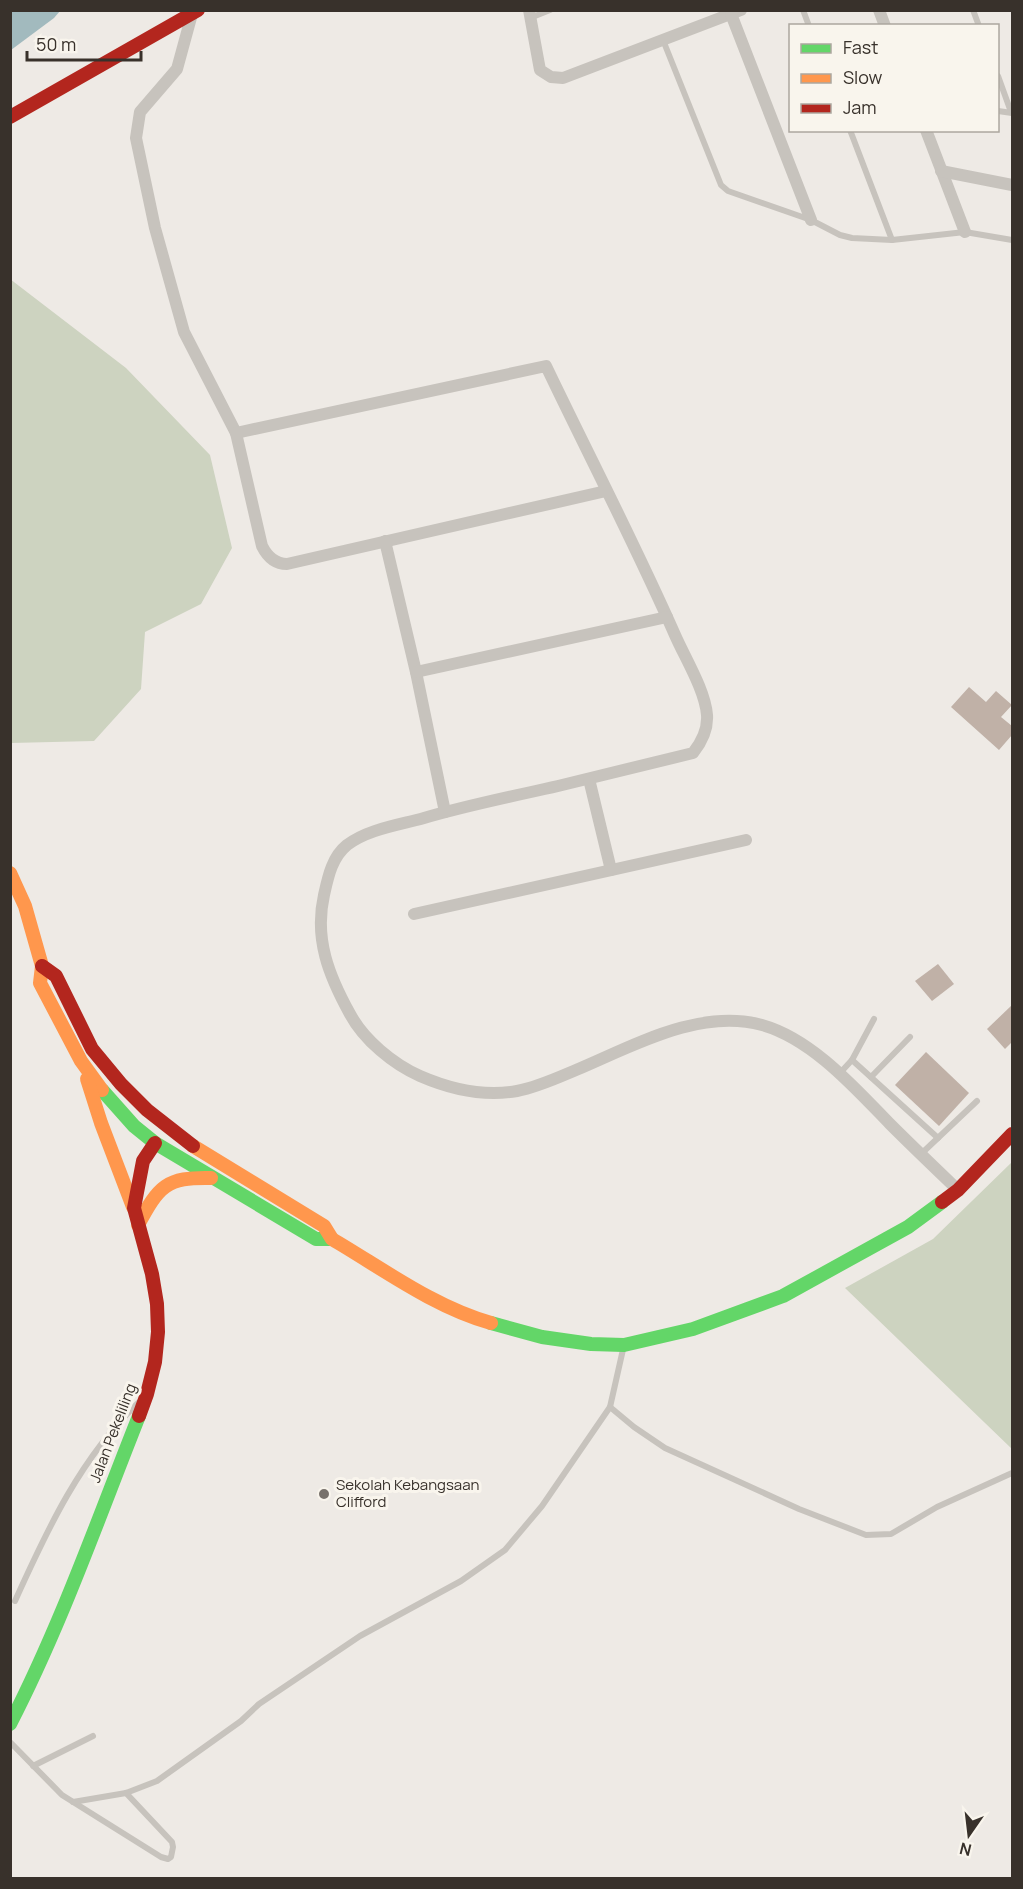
<svg xmlns="http://www.w3.org/2000/svg" width="1023" height="1889" viewBox="0 0 1023 1889" font-family="Manrope,sans-serif">
<style>
.green{fill:#cdd3c0}
.water{fill:#a2babe}
.building{fill:#c0b1a7}
.lines{fill:none;stroke-linecap:round;stroke-linejoin:round}
.lane{stroke:#c7c3bd;stroke-width:6}
.street{stroke:#c7c3bd;stroke-width:12}
.fast{stroke:#63d668;stroke-width:14}
.slow{stroke:#ff974d;stroke-width:14}
.jam{stroke:#b3261e;stroke-width:14}
.poi-dot{fill:#78726c;stroke:#f9f5ed;stroke-width:2}
.labels{text-anchor:middle;stroke-width:6;stroke-linejoin:round;paint-order:stroke}
.street-label{font-size:15px;fill:#38312b;stroke:#f9f5ed}
.poi-label{font-size:15px;fill:#38312b;stroke:#f9f5ed;text-anchor:start}
</style>
<rect width="100%" height="100%" fill="#eeeae5"/>
<g class="green">
<polygon points="10,279 126,368 210,455 232,548 201,604 145,632 141,689 94,741 11,743"/>
<polygon points="1012,1162 1012,1449 845,1288 933,1239"/>
</g>
<polygon class="water" points="11,10 60,10 60,11 54,18 11,50"/>
<g class="building">
<polygon points="969,687 986,702 996,691 1012,705 1001,717 1012,726 1012,735 999,750 951,707"/>
<polygon points="938,964 954,984 932,1001 915,981"/>
<polygon points="1012,1005 1012,1042 1005,1049 987,1029"/>
<polygon points="926,1052 969,1093 939,1126 895,1085"/>
</g>
<g class="lines">
<g class="lane">
<polyline points="803,10 809,26"/>
<polyline points="973,10 979,26"/>
<polyline points="530,18 550,10"/>
<polyline points="663,40 721,185 728,191 811,220 840,235 852,238 892,240 965,232 1012,240"/>
<polyline points="998,76 1011,112"/>
<polyline points="998,111 1012,113"/>
<polyline points="850,130 892,240"/>
<polyline points="852,1060 874,1019"/>
<polyline points="840,1073 852,1060 938,1138"/>
<polyline points="871,1077 910,1037"/>
<polyline points="921,1154 977,1101"/>
<polyline points="610,1407 634,1427 665,1448 799,1509 866,1535 891,1534 937,1507 1012,1473"/>
<path d="M15,1601c32,-71 66,-144 123,-198"/>
<polyline points="10,1742 62,1795 161,1857 168,1859 171,1857 173,1847 172,1842 126,1793"/>
<polyline points="33,1766 93,1736"/>
<polyline points="73,1802 126,1793 157,1781 241,1721 259,1704 360,1636 461,1581 505,1550 542,1506 610,1407 624,1345"/>
</g>
<g class="street">
<polyline points="529,10 540,70 551,77 563,78 741,10"/>
<polyline points="879,10 885,26"/>
<polyline points="192,14 177,69 140,112 136,138 155,228 184,332 236,433"/>
<polyline points="731,14 811,220"/>
<polyline points="926,130 965,232"/>
<polyline points="941,171 1012,185"/>
<path d="M606,491l-319,73c-13,0 -20,-8 -25,-18l-26,-113 310,-67c43,90 89,178 129,269 10,23 30,55 32,80 1,14 -6,28 -14,38 -45,11 -90,22 -135,33 -44,10 -90,19 -134,32 -25,7 -56,11 -77,27 -15,12 -19,32 -23,50 -10,44 5,81 26,119 14,26 43,50 70,62 30,13 64,21 97,15 21,-4 40,-13 59,-21 57,-24 123,-62 186,-45 50,14 93,63 128,99 22,22 45,44 68,66"/>
<polyline points="385,541 416,672 445,812"/>
<polyline points="416,672 667,617"/>
<polyline points="589,779 611,870"/>
<polyline points="414,914 746,840"/>
</g>
<g class="fast">
<polyline points="102,1090 134,1126 155,1143 316,1239 332,1239"/>
<polyline points="491,1323 542,1337 591,1344 624,1345 693,1329 783,1296 908,1227 942,1202"/>
<path d="M10,1724c51,-99 88,-205 129,-308"/>
</g>
<g class="slow">
<polyline points="10,873 25,906 42,966 40,983 81,1061 102,1090"/>
<polyline points="87,1079 101,1123 133,1207"/>
<path d="M193,1146l131,80 8,13c51,30 102,68 159,84"/>
<path d="M138,1225c21,-39 28,-48 73,-47"/>
</g>
<g class="jam">
<polyline points="10,117 198,10"/>
<polyline points="42,966 56,976 92,1049 121,1084 147,1110 193,1146"/>
<polyline points="942,1202 958,1190 1012,1134"/>
<polyline points="139,1416 147,1394 155,1362 158,1332 157,1304 152,1274 134,1208 143,1161 155,1143"/>
</g>
</g>
<circle class="poi-dot" cx="324" cy="1494" r="6"/>
<g class="labels">
<g class="street-label">
<text transform="translate(113 1433) rotate(-69)" y="5">Jalan Pekeliling</text>
</g>
<g class="poi-label">
<text x="336" y="1490">Sekolah Kebangsaan<tspan x="336" dy="17">Clifford</tspan></text>
</g>
</g>
<rect width="1023" height="1889" fill="none" stroke="#38312b" stroke-width="24"/>
<rect x="789" y="24" width="210" height="108" fill="#f9f5ed" stroke="#aca79f" stroke-width="1.5"/>
<rect x="801" y="44" width="30" height="9" fill="#63d668" stroke="#aca79f" stroke-width="1.5"/>
<text x="843" y="54" font-size="18" fill="#38312b">Fast</text>
<rect x="801" y="74" width="30" height="9" fill="#ff974d" stroke="#aca79f" stroke-width="1.5"/>
<text x="843" y="84" font-size="18" fill="#38312b">Slow</text>
<rect x="801" y="104" width="30" height="9" fill="#b3261e" stroke="#aca79f" stroke-width="1.5"/>
<text x="843" y="114" font-size="18" fill="#38312b">Jam</text>
<g transform="translate(969 1835) rotate(194)" stroke="#f9f5ed" stroke-width="4.5" paint-order="stroke">
<path d="M0-4.5L10 22L0 15L-10 22Z" fill="#38312b"/>
<text y="-9" font-size="16" font-weight="bold" text-anchor="middle" fill="#38312b">N</text>
</g>
<path d="M27 51v9h114v-9" fill="none" stroke="#38312b" stroke-width="3"/>
<text x="36" y="51" font-size="18" fill="#38312b" stroke="#f9f5ed" stroke-width="4.5" paint-order="stroke">50 m</text>
</svg>
